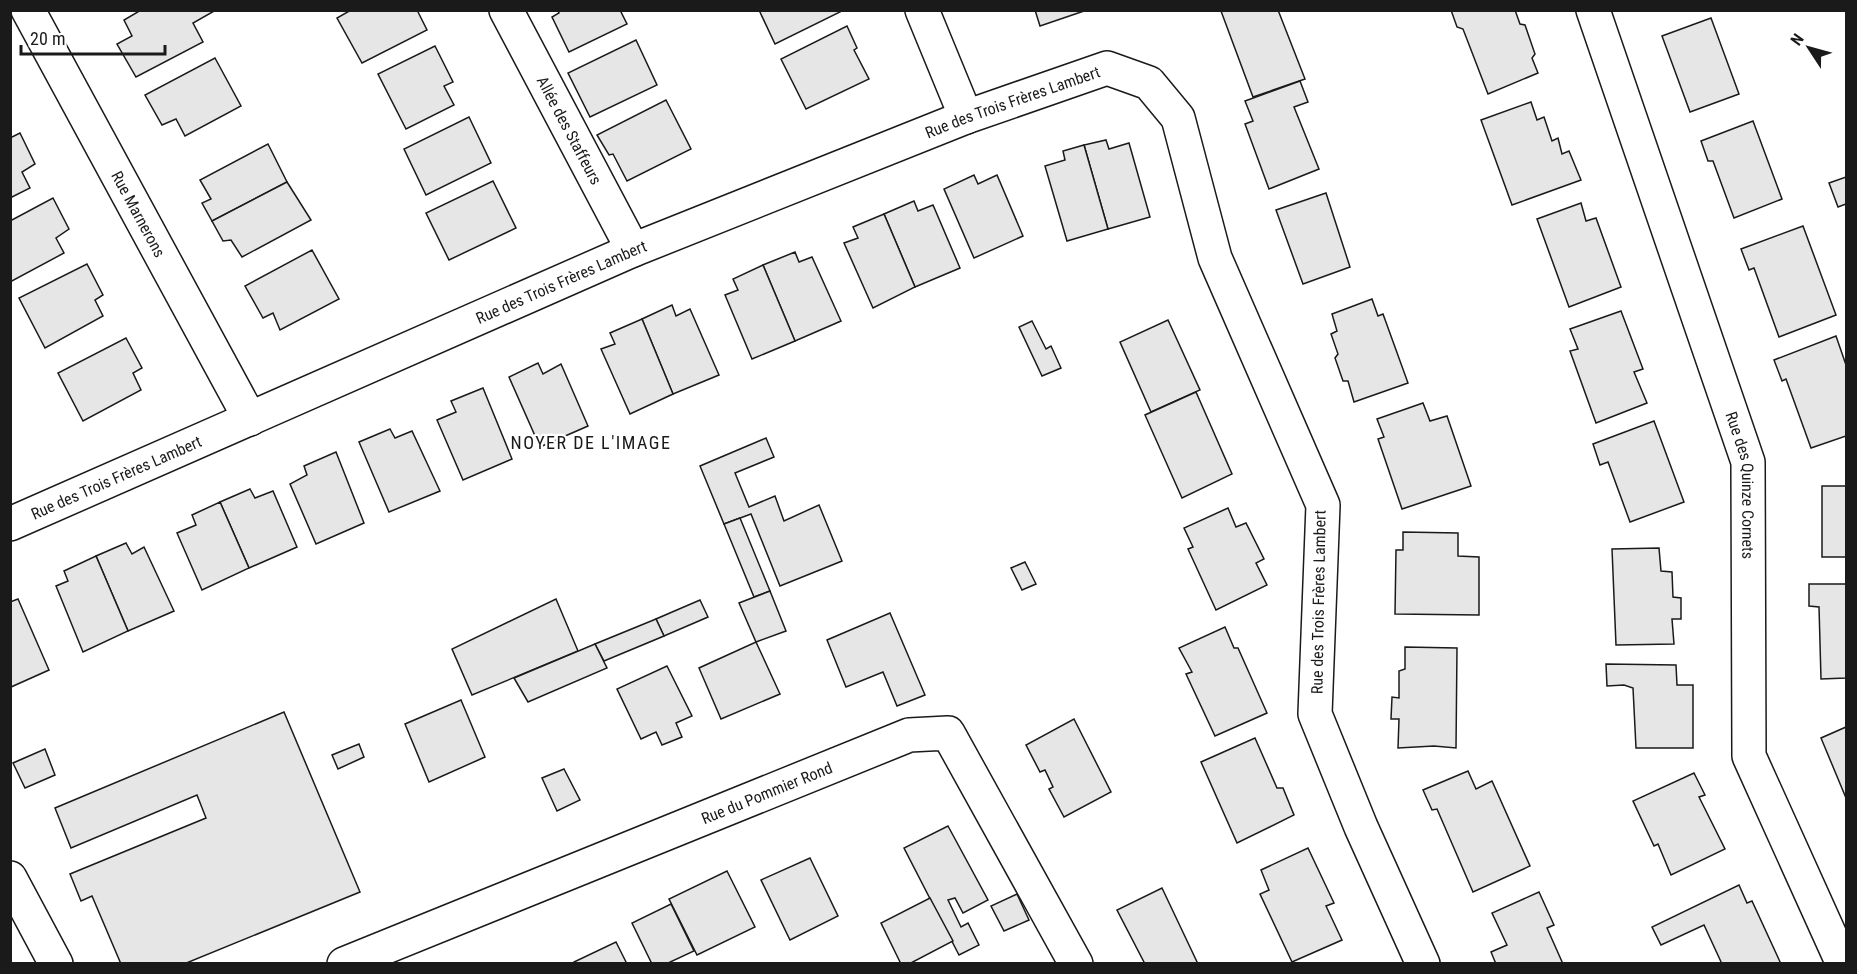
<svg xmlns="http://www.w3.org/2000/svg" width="1857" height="974" viewBox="0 0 1857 974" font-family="'Roboto Condensed',sans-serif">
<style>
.building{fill:#e6e6e6;stroke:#1a1a1a;stroke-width:1.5}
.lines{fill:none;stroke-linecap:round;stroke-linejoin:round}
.minor-casing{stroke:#1a1a1a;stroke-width:36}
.minor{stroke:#fff;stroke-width:33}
.labels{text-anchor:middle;stroke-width:4.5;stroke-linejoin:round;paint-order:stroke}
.street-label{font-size:16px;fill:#1a1a1a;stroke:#fff}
.neighbourhood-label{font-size:18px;letter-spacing:1.5px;fill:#1a1a1a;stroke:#fff}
</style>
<rect width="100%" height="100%" fill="#fff"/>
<g class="building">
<polygon points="141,10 216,10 193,23 203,42 136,77 117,44 132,36 124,20"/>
<polygon points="351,10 417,10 427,30 362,63 337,18"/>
<polygon points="558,10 620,10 627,24 569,52 552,17 559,13"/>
<polygon points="759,10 839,10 840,12 775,44"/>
<polygon points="1035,10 1087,10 1040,26"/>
<polygon points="1278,10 1305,79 1253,97 1221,11"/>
<polygon points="1451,10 1515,10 1520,24 1525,25 1535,54 1532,58 1538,73 1488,94 1463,29 1457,27"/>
<polygon points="1711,18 1739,94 1690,112 1662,36"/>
<polygon points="847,26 857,48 854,50 869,79 806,109 781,59"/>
<polygon points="636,40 657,85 590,117 568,73"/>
<polygon points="435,46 453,82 444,86 454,105 406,129 378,74"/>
<polygon points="215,58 241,106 185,136 176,119 162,125 145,95"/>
<polygon points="1300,81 1308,102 1294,107 1319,169 1269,189 1245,124 1253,121 1245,101"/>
<polygon points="666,100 691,149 627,181 613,154 609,155 597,135"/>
<polygon points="1531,102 1537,120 1544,117 1552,141 1558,138 1562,154 1569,151 1581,180 1512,205 1481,120"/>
<polygon points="469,117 491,163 426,195 404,149"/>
<polygon points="1753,121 1782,199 1734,218 1713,161 1708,161 1701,141"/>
<polygon points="20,133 35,164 22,172 30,188 10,198 10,138"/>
<polygon points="1106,140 1109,149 1129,143 1150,217 1108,229 1084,145"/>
<polygon points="268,144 287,182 212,221 202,203 211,199 200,180"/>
<polygon points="1084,145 1108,229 1067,241 1045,166 1065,160 1063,151"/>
<polygon points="974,175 978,184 997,175 1023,236 974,258 944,189"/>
<polygon points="1846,177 1846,204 1838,207 1829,183"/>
<polygon points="493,181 516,228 449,260 426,213"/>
<polygon points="287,182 311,220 242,257 231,240 223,241 212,221"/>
<polygon points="1326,193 1350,267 1303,284 1276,210"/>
<polygon points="53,198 69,229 56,238 64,253 10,282 10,221"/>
<polygon points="914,201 918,211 933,205 960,268 915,287 884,214"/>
<polygon points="1581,203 1586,221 1596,218 1621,287 1569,307 1537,219"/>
<polygon points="884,214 915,287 873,308 844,243 858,238 853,227"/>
<polygon points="1803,226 1836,315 1779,337 1754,268 1749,270 1741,249"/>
<polygon points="312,250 339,299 280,330 273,313 263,318 245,286"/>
<polygon points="795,252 799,262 812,257 841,321 795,341 763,265"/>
<polygon points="87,264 103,295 95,300 103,316 45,348 19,298"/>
<polygon points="763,265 795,341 752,359 725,295 738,290 733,279"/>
<polygon points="1372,299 1378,316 1383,314 1408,383 1354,402 1348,381 1343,381 1335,358 1338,354 1331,334 1337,331 1332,314"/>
<polygon points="672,305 676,316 690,309 719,375 673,394 642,319"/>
<polygon points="1621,311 1643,369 1634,372 1647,403 1596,423 1570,351 1578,349 1570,329"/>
<polygon points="642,319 673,394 630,414 601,349 615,344 610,333"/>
<polygon points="1168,320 1200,390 1151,412 1120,342"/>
<polygon points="1032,321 1046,349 1051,346 1061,368 1042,376 1019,327"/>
<polygon points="1836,336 1846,365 1846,436 1811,448 1786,379 1782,381 1774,360"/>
<polygon points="126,338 142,368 133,373 141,390 83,421 58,373"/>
<polygon points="538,363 543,374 561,364 588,426 540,447 509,377"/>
<polygon points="483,388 512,459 463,480 437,420 456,412 451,401"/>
<polygon points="1196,392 1232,474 1182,498 1145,415"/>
<polygon points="1423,403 1430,421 1447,416 1471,486 1402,509 1378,439 1384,437 1377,419"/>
<polygon points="1654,421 1684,502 1630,522 1608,462 1600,465 1593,444"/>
<polygon points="390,429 395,438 412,431 440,491 389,512 359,442"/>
<polygon points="766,438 774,457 735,473 749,507 775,496 784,521 819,505 842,561 780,586 751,514 724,524 700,466"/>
<polygon points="336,452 364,523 316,544 290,484 307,475 304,466"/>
<rect x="1822" y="486" width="24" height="71"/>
<polygon points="250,489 255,498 273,491 297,547 249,568 220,502"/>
<polygon points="220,502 249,568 202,590 177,533 196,525 192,515"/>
<polygon points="1228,508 1236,527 1246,523 1264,559 1256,563 1267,585 1216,610 1188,549 1193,547 1184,528"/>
<polygon points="740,518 770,591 754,597 724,524"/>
<polygon points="1403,532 1458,533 1458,556 1479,557 1479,615 1395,614 1396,550 1403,550"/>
<polygon points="126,543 132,554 144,547 174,611 128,631 96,556"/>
<polygon points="1659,548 1661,571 1672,572 1673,597 1681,598 1681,619 1672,619 1674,644 1616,645 1612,549"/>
<polygon points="96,556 128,631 83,652 56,586 68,581 64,571"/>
<polygon points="1025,562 1036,584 1022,590 1011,568"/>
<polygon points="1809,584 1846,584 1846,678 1821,679 1819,607 1809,606"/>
<polygon points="770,591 786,631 756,642 739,603"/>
<polygon points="18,599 49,670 11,687 10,602"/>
<polygon points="556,599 578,651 472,695 452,649"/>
<polygon points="700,600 708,617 664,636 656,619"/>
<polygon points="890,613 925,695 897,706 883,672 846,687 827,640"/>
<polygon points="656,619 664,636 604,661 595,644"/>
<polygon points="1225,627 1234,648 1238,648 1267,713 1215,736 1186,674 1192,672 1179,648"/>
<polygon points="756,642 780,694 721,719 699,668"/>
<polygon points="595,644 607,668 528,702 514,678"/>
<polygon points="1405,647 1457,648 1456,748 1434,746 1398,748 1399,719 1391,719 1392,697 1399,698 1399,671 1405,669"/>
<polygon points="1606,664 1676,665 1677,685 1693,685 1693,748 1636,748 1633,688 1624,685 1607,686"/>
<polygon points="667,666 692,716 676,723 682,737 662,745 656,732 641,739 617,689"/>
<polygon points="461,700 485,757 429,782 405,724"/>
<polygon points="284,712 360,892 184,964 121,964 92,896 81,901 70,874 206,818 197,795 71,848 55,808"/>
<polygon points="1074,719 1111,792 1064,817 1049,789 1053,787 1045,770 1040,772 1026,745"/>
<polygon points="1846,727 1846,798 1821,738"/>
<polygon points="1255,738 1277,788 1283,788 1294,815 1237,843 1201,762"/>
<polygon points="359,744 364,757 338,769 332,755"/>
<polygon points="45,749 55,775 25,788 13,763"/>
<polygon points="564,769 580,800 557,811 542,778"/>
<polygon points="1468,771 1476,789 1492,781 1530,866 1473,892 1437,809 1432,810 1423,790"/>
<polygon points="1694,773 1705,795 1699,797 1725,849 1671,875 1658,844 1654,846 1633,801"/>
<polygon points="948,826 988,900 963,913 955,898 948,900 961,927 968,923 979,945 959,955 904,848"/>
<polygon points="1308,848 1334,903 1326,906 1342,940 1292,962 1260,894 1269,890 1261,870"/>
<polygon points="810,858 838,916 790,940 761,880"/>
<polygon points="727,871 755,927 697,955 669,899"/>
<polygon points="1739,885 1747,903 1752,901 1781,964 1722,964 1704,925 1661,945 1652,927"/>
<polygon points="1162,888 1198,964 1145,964 1117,910"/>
<polygon points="1539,892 1554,925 1547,928 1563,964 1496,964 1491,952 1507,945 1492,913"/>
<polygon points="1017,894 1029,920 1004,931 991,906"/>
<polygon points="930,898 953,941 909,964 901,964 881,923"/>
<polygon points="671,904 694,951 666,964 652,964 632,923"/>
<polygon points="616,942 627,964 574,964 574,962"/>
</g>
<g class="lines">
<g class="minor-casing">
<g id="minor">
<path id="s1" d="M28,10l222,409"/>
<path id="s2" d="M506,10l127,240"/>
<polyline points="922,10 966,117"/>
<path id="s3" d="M1593,10l155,452 1,294 94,208"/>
<path id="s4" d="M10,524l623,-274 333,-133 141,-49 42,15 29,35 37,140 108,247 -8,209 46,113 62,137"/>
<polyline points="10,878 56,964"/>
<path id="s5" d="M344,964l565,-229 39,-2 128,231"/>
</g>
</g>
<use href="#minor" class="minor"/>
</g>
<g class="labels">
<g class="street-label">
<text dy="6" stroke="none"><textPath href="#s4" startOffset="1088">Rue des Trois Frères Lambert</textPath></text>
<text dy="6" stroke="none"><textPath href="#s2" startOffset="136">Allée des Staffeurs</textPath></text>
<text dy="6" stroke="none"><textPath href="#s1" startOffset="232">Rue Marnerons</textPath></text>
<text dy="6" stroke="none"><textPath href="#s4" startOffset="602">Rue des Trois Frères Lambert</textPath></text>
<text dy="6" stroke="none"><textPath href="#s4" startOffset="116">Rue des Trois Frères Lambert</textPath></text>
<text dy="6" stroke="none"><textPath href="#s3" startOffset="500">Rue des Quinze Cornets</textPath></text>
<text transform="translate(1318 602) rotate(-89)" y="6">Rue des Trois Frères Lambert</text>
<text dy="6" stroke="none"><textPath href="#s5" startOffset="456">Rue du Pommier Rond</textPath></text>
</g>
<g class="neighbourhood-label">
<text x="591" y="449">NOYER DE L'IMAGE</text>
</g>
</g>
<rect width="1857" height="974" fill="none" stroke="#1a1a1a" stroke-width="24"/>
<g transform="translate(1809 48) rotate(306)" stroke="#ffffff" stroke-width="4.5" paint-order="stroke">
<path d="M0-4.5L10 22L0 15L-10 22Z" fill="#1a1a1a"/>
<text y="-9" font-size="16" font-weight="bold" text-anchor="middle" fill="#1a1a1a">N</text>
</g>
<path d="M21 45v9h144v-9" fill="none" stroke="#1a1a1a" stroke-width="3"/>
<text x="30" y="45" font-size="18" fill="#1a1a1a" stroke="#ffffff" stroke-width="4.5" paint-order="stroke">20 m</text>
</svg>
